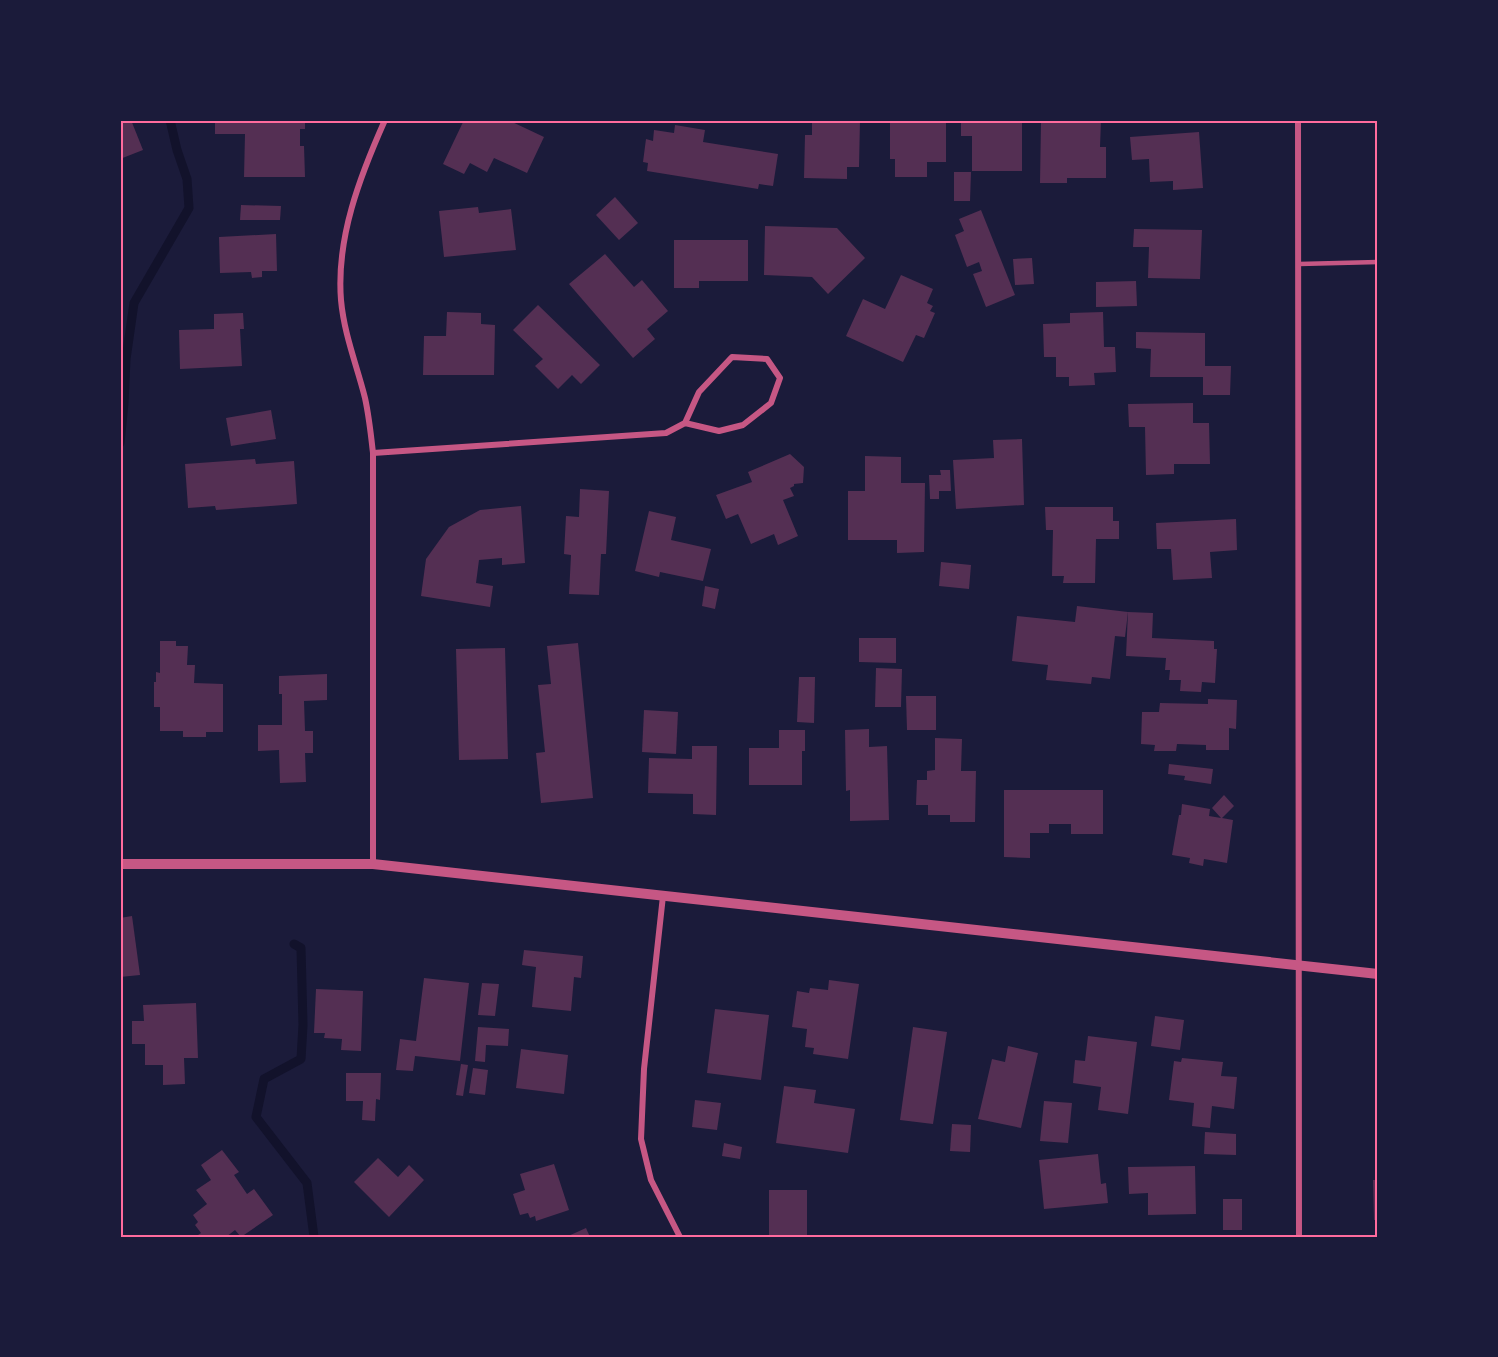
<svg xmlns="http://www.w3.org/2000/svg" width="1498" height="1357" viewBox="0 0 1498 1357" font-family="Roboto,sans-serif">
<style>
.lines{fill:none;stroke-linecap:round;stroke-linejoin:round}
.stream{stroke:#12122b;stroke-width:9}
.building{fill:#542f53}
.service{stroke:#c65784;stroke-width:4.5}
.minor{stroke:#c65784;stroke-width:6}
.tertiary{stroke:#c65784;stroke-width:10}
.neatline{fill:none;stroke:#ff6b9d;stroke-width:2}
</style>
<rect width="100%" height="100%" fill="#1b1b3a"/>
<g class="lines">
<g class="stream">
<polyline points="120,443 124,403 126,359 134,303 189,208 187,179 177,150 170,120"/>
<polyline points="294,944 301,948 303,1025 301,1059 264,1079 256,1117 307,1183 314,1237"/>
</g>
</g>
<g class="building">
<polygon points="120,120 131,120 143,150 120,159"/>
<polygon points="215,120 305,120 305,129 300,129 300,146 304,146 305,177 244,177 245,134 215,134"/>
<polygon points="464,120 508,120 544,137 527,173 494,158 487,172 470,163 464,174 443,164"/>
<polygon points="812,120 860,120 859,167 847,167 847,179 804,178 805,135 812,135"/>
<polygon points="890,120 946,120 946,162 927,162 927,177 895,177 895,159 890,159"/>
<polygon points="961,120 1022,120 1022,171 972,171 972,136 961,136"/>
<polygon points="1069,120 1101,120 1100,147 1106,147 1106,178 1067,178 1067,183 1040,183 1041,122 1069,122"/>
<polygon points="675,125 705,130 703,142 778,154 773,186 759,184 758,189 647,171 648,163 643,162 646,139 653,141 654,130 674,133"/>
<polygon points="1199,132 1203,188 1173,190 1173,181 1150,182 1149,159 1132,160 1130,137"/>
<polygon points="954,172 971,172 970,201 954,201"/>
<polygon points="615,197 638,223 619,240 596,215"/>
<polygon points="241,205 281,206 280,220 240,220"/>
<polygon points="478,207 479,213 511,209 516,250 444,257 439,211"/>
<polygon points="981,210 1015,295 986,307 973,274 982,271 979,262 967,267 955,235 964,231 959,219"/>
<polygon points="765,226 837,228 865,258 828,294 812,277 764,275"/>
<polygon points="1134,229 1202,230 1200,279 1148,278 1149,247 1133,247"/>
<polygon points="276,234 277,271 262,271 262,277 252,278 251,272 220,273 219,237"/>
<polygon points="674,240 748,240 748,281 699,281 699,288 674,288"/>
<polygon points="605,254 634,287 642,280 668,311 647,329 655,339 633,358 569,284"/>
<polygon points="1032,258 1034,284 1015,285 1013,259"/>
<polygon points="901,275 933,289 927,303 933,306 930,311 935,313 924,338 916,335 903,362 846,336 863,299 885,309"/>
<polygon points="1136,281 1137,306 1096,307 1096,282"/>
<polygon points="538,305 600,365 581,384 572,375 558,389 535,366 543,359 513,330"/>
<polygon points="447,312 481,313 481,324 495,325 494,375 423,375 424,336 446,336"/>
<polygon points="1103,312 1104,347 1115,347 1116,372 1094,373 1095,385 1069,386 1069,377 1056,377 1056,357 1044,357 1043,324 1070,323 1070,313"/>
<polygon points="243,313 244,329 240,329 242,366 180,369 179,330 214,329 214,314"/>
<polygon points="1136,332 1205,333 1205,366 1231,366 1230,395 1203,395 1203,377 1150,377 1151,349 1136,348"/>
<polygon points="1193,403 1193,423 1209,423 1210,464 1174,464 1174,474 1146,475 1145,427 1129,427 1128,404"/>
<polygon points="271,410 276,439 231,446 226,418"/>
<polygon points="1022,439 1024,505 956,509 953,460 994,458 993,440"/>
<polygon points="790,454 804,467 803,483 794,484 794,486 790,488 794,496 783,500 798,536 778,545 774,534 751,544 738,514 726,519 716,495 752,482 748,472"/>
<polygon points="865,456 901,457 901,483 925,483 924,552 897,553 897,540 848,540 848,491 865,491"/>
<polygon points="255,459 256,464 294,461 297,504 216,510 215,506 188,508 185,464"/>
<polygon points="940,470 950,470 951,491 939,491 939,499 930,499 929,475 941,475"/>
<polygon points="580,489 609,491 606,554 601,554 599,595 569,594 571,555 564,554 566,516 579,517"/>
<polygon points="521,506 525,563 502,565 502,558 479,560 476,583 493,586 490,607 421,596 426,559 449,527 480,510"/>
<polygon points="1045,507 1113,507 1113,521 1119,521 1119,539 1096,539 1095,583 1063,583 1064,576 1052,576 1053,530 1046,530"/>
<polygon points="649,511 676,517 671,540 711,549 703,581 660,572 659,577 635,571"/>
<polygon points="1236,519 1237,550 1210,552 1212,578 1173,580 1171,549 1157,549 1156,523"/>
<polygon points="941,562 971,565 969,589 939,586"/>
<polygon points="705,586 719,589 715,609 702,606"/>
<polygon points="1077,606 1128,612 1125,637 1115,636 1110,679 1092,677 1091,684 1046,680 1048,665 1012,661 1017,616 1075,622"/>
<polygon points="1128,612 1153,613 1152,638 1214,641 1214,649 1217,649 1215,683 1202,682 1201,692 1180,691 1181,680 1169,680 1170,670 1165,670 1166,658 1126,656"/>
<polygon points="859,638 896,638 896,663 859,662"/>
<polygon points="160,641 176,641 176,646 188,646 187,665 195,665 194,683 223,684 223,732 206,732 206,737 183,737 183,731 160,731 160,707 154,707 154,682 156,682 156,672 160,673"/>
<polygon points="578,643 593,798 541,803 536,753 545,752 538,685 551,684 547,646"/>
<polygon points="505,648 508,759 459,760 456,649"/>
<polygon points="876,668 902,669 901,707 875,707"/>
<polygon points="327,674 327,700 304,701 305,731 313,731 313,753 305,753 306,782 280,783 279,750 258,751 258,725 282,725 282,694 279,694 279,676"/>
<polygon points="799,677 815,677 814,723 797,722"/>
<polygon points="906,696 936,696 936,730 907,730"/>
<polygon points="1208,699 1237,700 1236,729 1229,728 1229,750 1206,750 1206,745 1177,744 1176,751 1154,751 1155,745 1141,744 1142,712 1159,712 1160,703 1208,704"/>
<polygon points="644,710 678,712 676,754 642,752"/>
<polygon points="869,729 869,747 887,746 889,820 850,821 850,790 846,791 845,730"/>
<polygon points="779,730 805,730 805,751 802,751 802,785 749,785 749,748 779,748"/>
<polygon points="935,738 962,739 961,771 976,771 975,822 950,822 950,815 928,815 928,805 916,805 917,780 927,780 927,771 935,770"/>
<polygon points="692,746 717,746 716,815 693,814 693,794 648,793 649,758 692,759"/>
<polygon points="1169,764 1213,769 1211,784 1184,780 1185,776 1168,774"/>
<polygon points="1004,790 1103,790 1103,834 1071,834 1071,824 1049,824 1049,833 1030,833 1030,858 1004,857"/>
<polygon points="1224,795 1234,806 1222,818 1233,820 1227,863 1204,859 1203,866 1189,863 1190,858 1172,855 1179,815 1181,815 1182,804 1210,809 1209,816 1221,818 1212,808"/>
<polygon points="132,916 140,975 120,977 120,918"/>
<polygon points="524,950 583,956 581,978 574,977 571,1011 532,1007 536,967 522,965"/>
<polygon points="424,978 469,983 460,1061 415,1056 413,1071 396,1070 400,1039 416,1041"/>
<polygon points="829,980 859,984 848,1059 813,1054 814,1048 805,1047 807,1029 792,1027 797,991 809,993 810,988 828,990"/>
<polygon points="482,983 499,984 495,1016 478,1015"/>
<polygon points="316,989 363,991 361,1051 341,1050 342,1039 324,1038 325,1033 314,1033"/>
<polygon points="196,1003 198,1058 184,1058 185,1084 163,1085 163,1065 145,1065 145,1044 132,1044 132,1021 144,1021 143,1005"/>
<polygon points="715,1009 769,1015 761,1080 707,1073"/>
<polygon points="1155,1016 1184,1020 1180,1050 1151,1046"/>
<polygon points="478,1027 509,1029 508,1046 486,1045 485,1062 475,1061"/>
<polygon points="913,1027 947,1032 933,1124 900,1120"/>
<polygon points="1088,1036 1137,1042 1128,1114 1098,1110 1101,1087 1073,1083 1075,1060 1085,1061"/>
<polygon points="1008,1046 1038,1053 1021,1128 978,1119 992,1059 1005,1062"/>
<polygon points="521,1049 568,1055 564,1094 516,1088"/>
<polygon points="1182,1058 1223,1062 1221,1076 1237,1077 1234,1109 1212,1106 1210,1128 1192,1126 1194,1103 1169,1100 1174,1061 1181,1062"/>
<polygon points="461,1064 468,1065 463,1096 456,1095"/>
<polygon points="473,1068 488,1070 485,1095 469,1093"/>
<polygon points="346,1073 381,1073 380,1100 376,1099 375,1121 362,1120 363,1101 346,1101"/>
<polygon points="784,1086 816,1090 814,1103 855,1109 848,1153 776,1143"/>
<polygon points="695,1100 721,1103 717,1130 692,1127"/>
<polygon points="1044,1101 1072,1103 1068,1143 1040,1141"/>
<polygon points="952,1124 971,1125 970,1152 950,1151"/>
<polygon points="1205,1132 1236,1134 1236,1155 1204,1154"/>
<polygon points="724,1143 742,1147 740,1159 722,1156"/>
<polygon points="222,1150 239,1172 234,1175 247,1194 254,1189 273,1215 241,1237 235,1230 226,1237 195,1237 201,1233 195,1225 198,1222 193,1215 207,1204 196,1190 211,1180 201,1165"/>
<polygon points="1098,1154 1101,1184 1106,1183 1108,1203 1044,1209 1039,1160"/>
<polygon points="378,1158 398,1177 409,1165 424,1180 389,1217 354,1182"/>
<polygon points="554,1164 569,1210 536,1221 535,1216 530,1218 528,1213 520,1215 513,1194 525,1190 520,1174"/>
<polygon points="1195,1166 1196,1214 1148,1215 1148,1193 1129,1194 1128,1167"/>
<polygon points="1373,1180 1378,1180 1378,1220 1374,1220"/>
<rect x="769" y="1190" width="38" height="47"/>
<rect x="1223" y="1199" width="19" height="31"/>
<polygon points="586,1228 590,1237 566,1237"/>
</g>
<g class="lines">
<polyline class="service" points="1299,264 1378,262"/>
<g class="minor">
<polyline points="1298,120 1299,1237"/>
<polyline points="373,453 666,433 685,423 699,392 732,357 767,359 780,378 771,403 743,425 719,431 685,423"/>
<path d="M373,864v-411c-2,-18 -4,-37 -8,-55 -8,-32 -21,-64 -24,-98 -5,-62 19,-124 44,-180"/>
<polyline points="663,896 644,1069 641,1139 651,1180 680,1237"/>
</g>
<polyline class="tertiary" points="120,864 373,864 1378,974"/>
</g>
<rect width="1498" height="1357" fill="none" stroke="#1b1b3a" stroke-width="243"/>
<rect x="122" y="122" width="1254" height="1114" class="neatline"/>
</svg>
